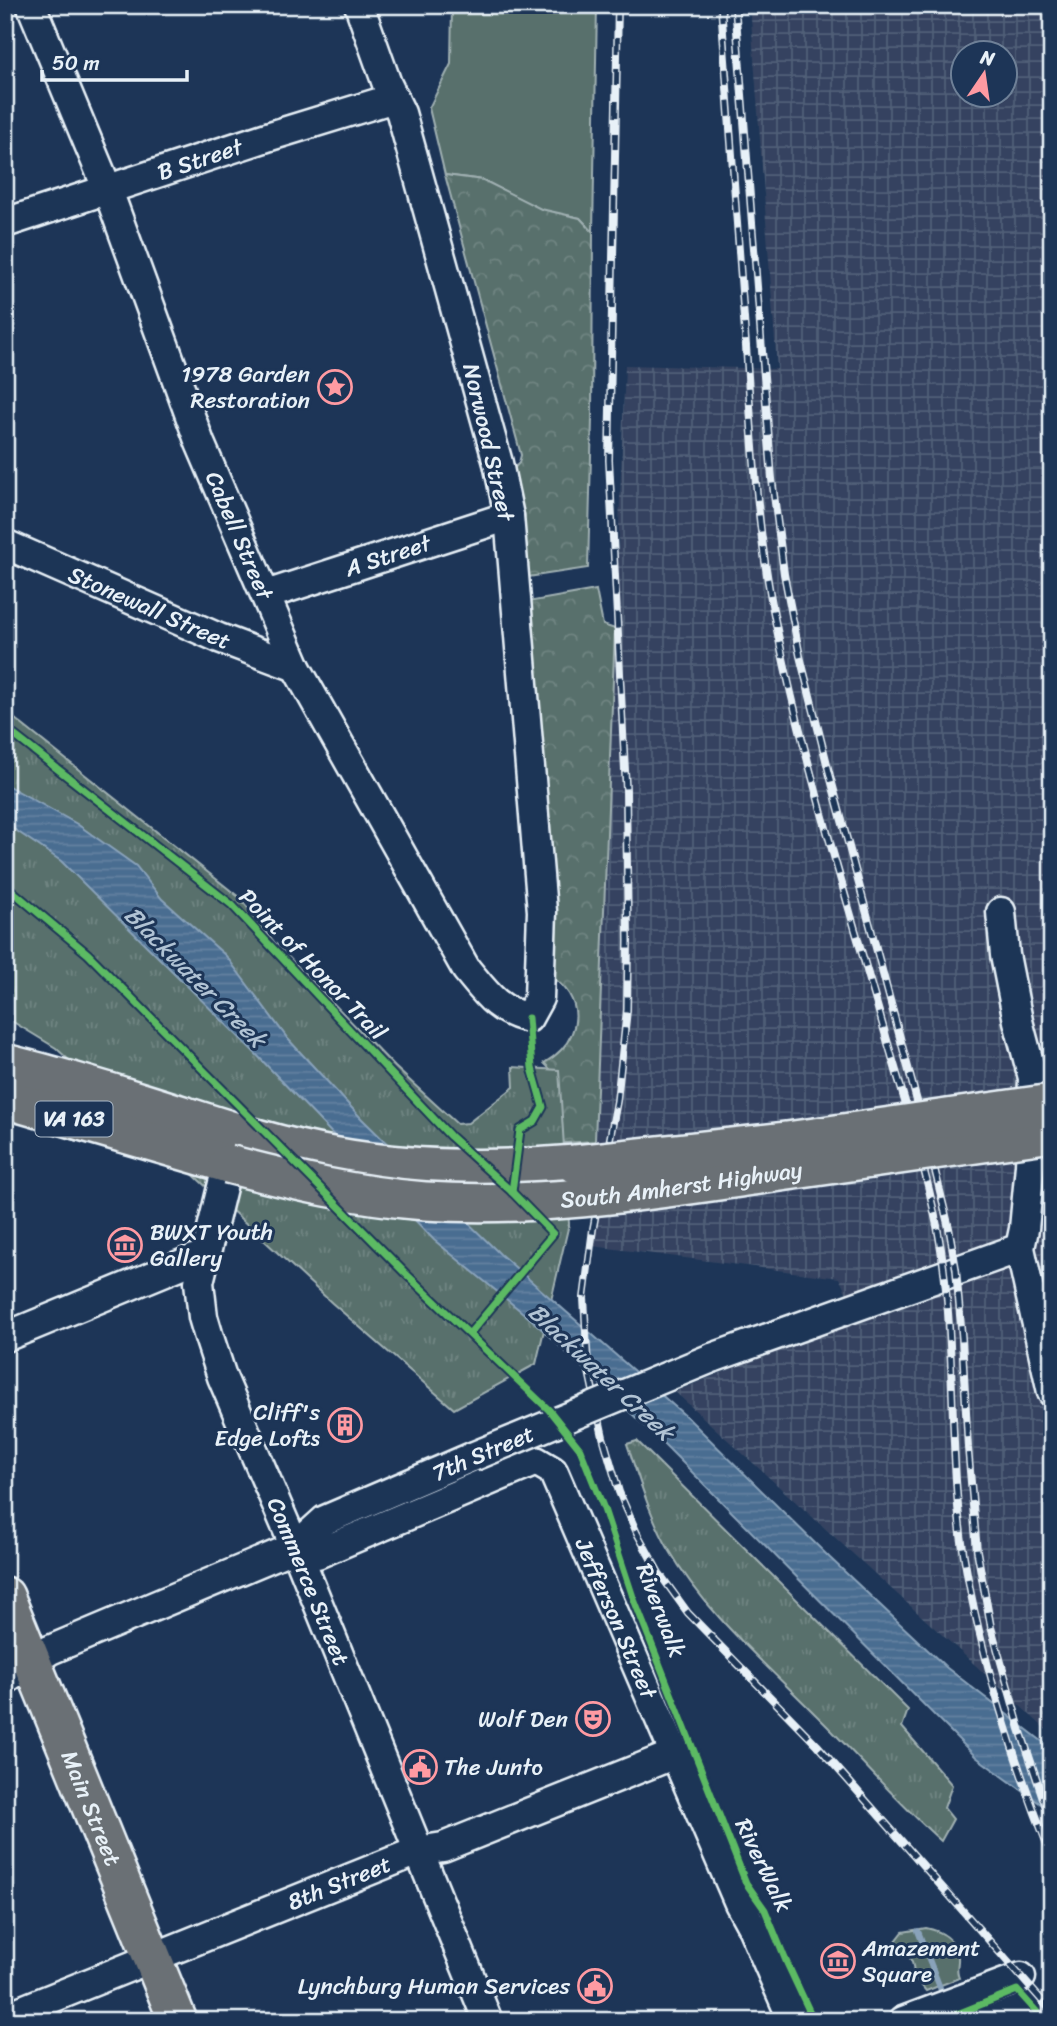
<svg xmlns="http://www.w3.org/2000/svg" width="1057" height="2026" viewBox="0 0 1057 2026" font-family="Sriracha,sans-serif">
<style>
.industrial{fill:url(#industrial-grid);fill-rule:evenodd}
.grass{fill:#58706c;stroke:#a0b0b2;stroke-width:2}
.forest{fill:url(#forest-crowns);stroke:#a0b0b2;stroke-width:2}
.park{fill:url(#park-tufts);stroke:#a0b0b2;stroke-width:2}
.water{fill:url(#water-rules);stroke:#89a2ba;stroke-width:2}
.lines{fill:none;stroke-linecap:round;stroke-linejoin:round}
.stream{stroke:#89a2ba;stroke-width:6}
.minor-casing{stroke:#e8f1f8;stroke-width:33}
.major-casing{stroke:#e8f1f8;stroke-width:42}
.minor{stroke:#1d3557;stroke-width:28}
.major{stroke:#6b7074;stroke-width:37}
.rail-casing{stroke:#e8f1f8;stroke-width:8}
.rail{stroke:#1d3557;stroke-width:5;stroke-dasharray:16;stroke-linecap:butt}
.minor-bridge-casing{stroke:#e8f1f8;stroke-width:33;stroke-linecap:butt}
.major-bridge-casing{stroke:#e8f1f8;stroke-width:42;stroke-linecap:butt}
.minor-bridge{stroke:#1d3557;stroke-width:28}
.major-bridge{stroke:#6b7074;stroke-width:37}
.cycleway-casing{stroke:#1d3557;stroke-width:11}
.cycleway{stroke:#5cba63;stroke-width:7}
.labels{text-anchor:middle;stroke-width:6;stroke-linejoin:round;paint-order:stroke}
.shield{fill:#1d3557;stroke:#abb9c8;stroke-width:2}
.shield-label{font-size:21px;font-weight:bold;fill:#e8f1f8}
.street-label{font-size:23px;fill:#e8f1f8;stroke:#1d3557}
.poi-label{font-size:23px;fill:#e8f1f8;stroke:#1d3557;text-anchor:end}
.water-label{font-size:24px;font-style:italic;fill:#b1c3d4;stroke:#1d3557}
</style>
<defs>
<pattern id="industrial-grid" width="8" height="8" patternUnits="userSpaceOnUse" patternTransform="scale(1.75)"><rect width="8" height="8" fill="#344360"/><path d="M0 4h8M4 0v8" fill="none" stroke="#515f78"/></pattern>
<pattern id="forest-crowns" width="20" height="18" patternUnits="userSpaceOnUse" patternTransform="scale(1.75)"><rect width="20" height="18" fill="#58706c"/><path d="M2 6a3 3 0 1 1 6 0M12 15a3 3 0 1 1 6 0" fill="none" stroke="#708582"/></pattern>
<pattern id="park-tufts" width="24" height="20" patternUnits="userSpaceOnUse" patternTransform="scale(1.75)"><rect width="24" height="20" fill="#58706c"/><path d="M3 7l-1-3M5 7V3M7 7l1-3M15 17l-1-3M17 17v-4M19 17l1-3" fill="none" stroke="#708582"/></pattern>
<pattern id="water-rules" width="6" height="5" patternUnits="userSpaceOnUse" patternTransform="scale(1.75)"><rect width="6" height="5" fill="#4a6d91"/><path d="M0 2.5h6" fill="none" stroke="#6482a1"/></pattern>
</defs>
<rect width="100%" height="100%" fill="#1d3557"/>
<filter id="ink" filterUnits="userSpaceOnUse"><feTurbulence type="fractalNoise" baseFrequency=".0143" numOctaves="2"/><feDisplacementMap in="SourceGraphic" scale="14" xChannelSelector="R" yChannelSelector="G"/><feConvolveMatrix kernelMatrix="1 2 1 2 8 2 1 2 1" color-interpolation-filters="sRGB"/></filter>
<g filter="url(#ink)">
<path class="industrial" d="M750,5h302v1730l-377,-343 183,-76 -19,-38 -247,-32 33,-881 152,4zM962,52h42v42h-42z"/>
<g class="grass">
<polygon points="452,5 597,5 593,232 580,218 541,210 483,180 445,175 429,108 451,64"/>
<path d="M926,1928c15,3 30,11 32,28 1,9 -3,13 1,22l-33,13 -13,-16c3,-14 -8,-24 -17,-34l7,-9z"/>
</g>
<g class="forest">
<polygon points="445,175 483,180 541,209 580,218 593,232 592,419 588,568 521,578 507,476 519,463 521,455"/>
<path d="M596,590l7,35 12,4 -20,512 -30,2 -7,-2 -8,-72 -6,-6c25,-14 41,-42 25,-69 -7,-12 -14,-10 -19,-25l-28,-366z"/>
</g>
<g class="park">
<polygon points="5,711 240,898 275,943 395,1067 457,1124 468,1123 514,1087 513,1067 559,1070 569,1224 536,1364 454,1409 332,1303 56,1048 5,1017"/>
<path d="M637,1441l271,269 -6,17 50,58 -8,23 9,11 -12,22c-44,-39 -82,-84 -124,-125 -51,-52 -112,-103 -149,-168 -18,-32 -29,-69 -41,-104z"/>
</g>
<polygon class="water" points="5,784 77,824 136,866 162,899 226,956 288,1039 362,1119 500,1254 689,1419 830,1558 947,1668 1052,1749 1052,1812 976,1757 666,1446 533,1321 434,1240 253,1051 61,861 5,823"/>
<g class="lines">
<polyline class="stream" points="918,1931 944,1998"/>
<g class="minor-casing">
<g id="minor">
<path id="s1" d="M31,5l76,183 93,255 96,224 170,302c20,24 30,41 62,49l11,-20 3,-87 -33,-395 -11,-53 -97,-350 -14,-29 -28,-79"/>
<path id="s2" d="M5,223l262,-86 127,-39"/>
<path id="s3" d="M5,544l214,94 77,29"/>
<path id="s4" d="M266,595l243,-79"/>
<polyline points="1001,912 1005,955 1018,1021 1033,1078 1030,1165 1024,1229 1020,1248 1052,1392"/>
<path id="s5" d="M232,1146l-33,136 4,35 5,17 14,43 73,170 193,474"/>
<polyline points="5,1337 204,1255"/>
<polyline points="712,1358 1020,1248"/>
<path id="s6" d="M295,1547l22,7 219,-93 17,10 186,432 12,22 42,96"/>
<polyline points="5,1680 50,1650 295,1547 325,1520 472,1457"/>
<path id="s7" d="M5,2017l413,-166 25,-4 232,-93"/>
<polyline points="903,2021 1021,1977"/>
</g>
</g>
<g class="major-casing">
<g id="major">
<path d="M5,1063c48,12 96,26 143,41 61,19 122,41 184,52 81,15 163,15 244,8"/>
<polyline points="5,1099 228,1164"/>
<path id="s8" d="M5,1596l173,425"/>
</g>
</g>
<use href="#minor" class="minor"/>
<use href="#major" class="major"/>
<g class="rail-casing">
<g id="rail">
<polyline points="618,5 609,460 626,790 628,941 627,1010 617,1101 593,1229 584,1298 588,1367 603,1437 619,1492 637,1533 659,1573 688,1613 817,1745 1052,2012"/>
<path d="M721,5c8,114 17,228 25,341 6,91 11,185 29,274 28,140 71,276 110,413 18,63 39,128 52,193 21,109 10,221 27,330 16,99 51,209 88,301"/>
<polyline points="735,5 772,479 784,574 800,656 829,772 929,1146 949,1228 956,1269 962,1338 968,1448 977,1551 991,1627 1020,1729 1052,1825"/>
</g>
</g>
<use href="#rail" class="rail"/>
<g class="minor-bridge-casing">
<polyline id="minor-bridge" points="472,1457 712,1358"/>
</g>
<g class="major-bridge-casing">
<g id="major-bridge">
<path id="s9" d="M228,1164c65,17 130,32 197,37 113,7 217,-9 328,-25 99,-14 199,-28 299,-43"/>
<polyline points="576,1164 787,1141 1052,1103"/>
</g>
</g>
<use href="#minor-bridge" class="minor-bridge"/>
<use href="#major-bridge" class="major-bridge"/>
<g class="cycleway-casing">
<g id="cycleway">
<polyline points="5,728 232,905 450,1136 512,1192 553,1234 470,1333"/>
<polyline points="5,885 88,954 405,1273 549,1410 580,1449 604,1509 633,1597 746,1883 765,1910 786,1961 814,2021"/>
<polyline points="512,1192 520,1130 535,1121 543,1107 532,1068 528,1018"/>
<polyline points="940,2021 1017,1990 1045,2021"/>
</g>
</g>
<use href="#cycleway" class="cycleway"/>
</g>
</g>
<defs>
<g id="sight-ring" transform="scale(1.75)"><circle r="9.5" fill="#1d3557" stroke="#ff9aa2" stroke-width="1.5"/><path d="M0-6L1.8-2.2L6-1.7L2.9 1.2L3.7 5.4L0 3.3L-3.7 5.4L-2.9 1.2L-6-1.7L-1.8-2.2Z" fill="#ff9aa2"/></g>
<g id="museum-ring" transform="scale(1.75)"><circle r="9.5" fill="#1d3557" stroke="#ff9aa2" stroke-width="1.5"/><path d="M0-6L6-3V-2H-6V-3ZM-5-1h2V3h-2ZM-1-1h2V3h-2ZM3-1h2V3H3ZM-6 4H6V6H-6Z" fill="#ff9aa2"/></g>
<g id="building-ring" transform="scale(1.75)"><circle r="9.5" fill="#1d3557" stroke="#ff9aa2" stroke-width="1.5"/><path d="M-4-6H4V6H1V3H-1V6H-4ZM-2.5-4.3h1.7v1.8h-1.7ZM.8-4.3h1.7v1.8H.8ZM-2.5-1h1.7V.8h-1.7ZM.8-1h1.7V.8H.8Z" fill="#ff9aa2"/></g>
<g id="theatre-ring" transform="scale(1.75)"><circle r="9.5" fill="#1d3557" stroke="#ff9aa2" stroke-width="1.5"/><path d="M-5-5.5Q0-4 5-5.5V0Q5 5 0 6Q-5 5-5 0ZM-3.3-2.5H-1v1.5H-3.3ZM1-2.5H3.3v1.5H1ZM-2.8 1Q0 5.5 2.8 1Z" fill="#ff9aa2"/></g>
<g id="civic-ring" transform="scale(1.75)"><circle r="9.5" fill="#1d3557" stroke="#ff9aa2" stroke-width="1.5"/><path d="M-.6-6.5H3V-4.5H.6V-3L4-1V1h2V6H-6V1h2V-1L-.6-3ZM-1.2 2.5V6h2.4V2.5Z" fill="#ff9aa2"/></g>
</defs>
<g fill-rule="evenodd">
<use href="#sight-ring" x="335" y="387"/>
<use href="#museum-ring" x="125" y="1245"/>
<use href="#building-ring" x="345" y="1425"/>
<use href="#theatre-ring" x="593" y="1719"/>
<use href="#civic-ring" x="420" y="1767"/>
<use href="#museum-ring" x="838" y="1961"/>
<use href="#civic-ring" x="595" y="1986"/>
</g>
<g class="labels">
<rect class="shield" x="35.5" y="1101.5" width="77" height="35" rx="5"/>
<g class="shield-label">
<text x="74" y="1126">VA 163</text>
</g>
<g class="street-label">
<text dy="8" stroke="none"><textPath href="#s2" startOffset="205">B Street</textPath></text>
<text transform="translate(489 442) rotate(77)" y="8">Norwood Street</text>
<text dy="8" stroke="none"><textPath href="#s1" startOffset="570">Cabell Street</textPath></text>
<text dy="8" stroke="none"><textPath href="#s4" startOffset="128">A Street</textPath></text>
<text dy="8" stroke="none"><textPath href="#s3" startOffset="158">Stonewall Street</textPath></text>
<text transform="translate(313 964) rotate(46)" y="8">Point of Honor Trail</text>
<text dy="8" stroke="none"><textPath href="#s9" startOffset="458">South Amherst Highway</textPath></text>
<text transform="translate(483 1453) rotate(-23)" y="8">7th Street</text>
<text dy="8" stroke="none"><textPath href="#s5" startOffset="460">Commerce Street</textPath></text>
<text transform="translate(661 1610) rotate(69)" y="8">Riverwalk</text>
<text dy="8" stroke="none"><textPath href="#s6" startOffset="441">Jefferson Street</textPath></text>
<text dy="8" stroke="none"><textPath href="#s8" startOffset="229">Main Street</textPath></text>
<text transform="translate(764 1865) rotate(64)" y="8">RiverWalk</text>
<text dy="8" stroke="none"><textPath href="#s7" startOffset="360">8th Street</textPath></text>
</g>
<g class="poi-label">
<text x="310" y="382">1978 Garden<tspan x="310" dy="26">Restoration</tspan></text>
<text x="150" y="1240" text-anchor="start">BWXT Youth<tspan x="150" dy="26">Gallery</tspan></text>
<text x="320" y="1420">Cliff's<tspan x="320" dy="26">Edge Lofts</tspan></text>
<text x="568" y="1727">Wolf Den</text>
<text x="444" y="1775" text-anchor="start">The Junto</text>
<text x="862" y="1956" text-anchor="start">Amazement<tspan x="862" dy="26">Square</tspan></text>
<text x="570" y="1994">Lynchburg Human Services</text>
</g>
<g class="water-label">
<text transform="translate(195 977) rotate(45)" y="8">Blackwater Creek</text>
<text transform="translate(601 1372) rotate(43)" y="8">Blackwater Creek</text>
</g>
</g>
<rect width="1057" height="2026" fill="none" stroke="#1d3557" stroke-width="28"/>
<rect x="14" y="14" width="1029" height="1998" fill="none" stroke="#e8f1f8" stroke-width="2.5" filter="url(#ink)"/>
<g transform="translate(984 74) rotate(13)"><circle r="33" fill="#1d3557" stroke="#6e8097" stroke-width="2"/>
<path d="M0-5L12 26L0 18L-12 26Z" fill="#ff9aa2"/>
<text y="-10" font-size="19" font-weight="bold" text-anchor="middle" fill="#e8f1f8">N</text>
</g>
<path d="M42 70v10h145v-10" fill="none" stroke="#e8f1f8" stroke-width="3.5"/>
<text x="52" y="70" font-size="21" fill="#e8f1f8" stroke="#1d3557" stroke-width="5" paint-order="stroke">50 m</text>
</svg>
